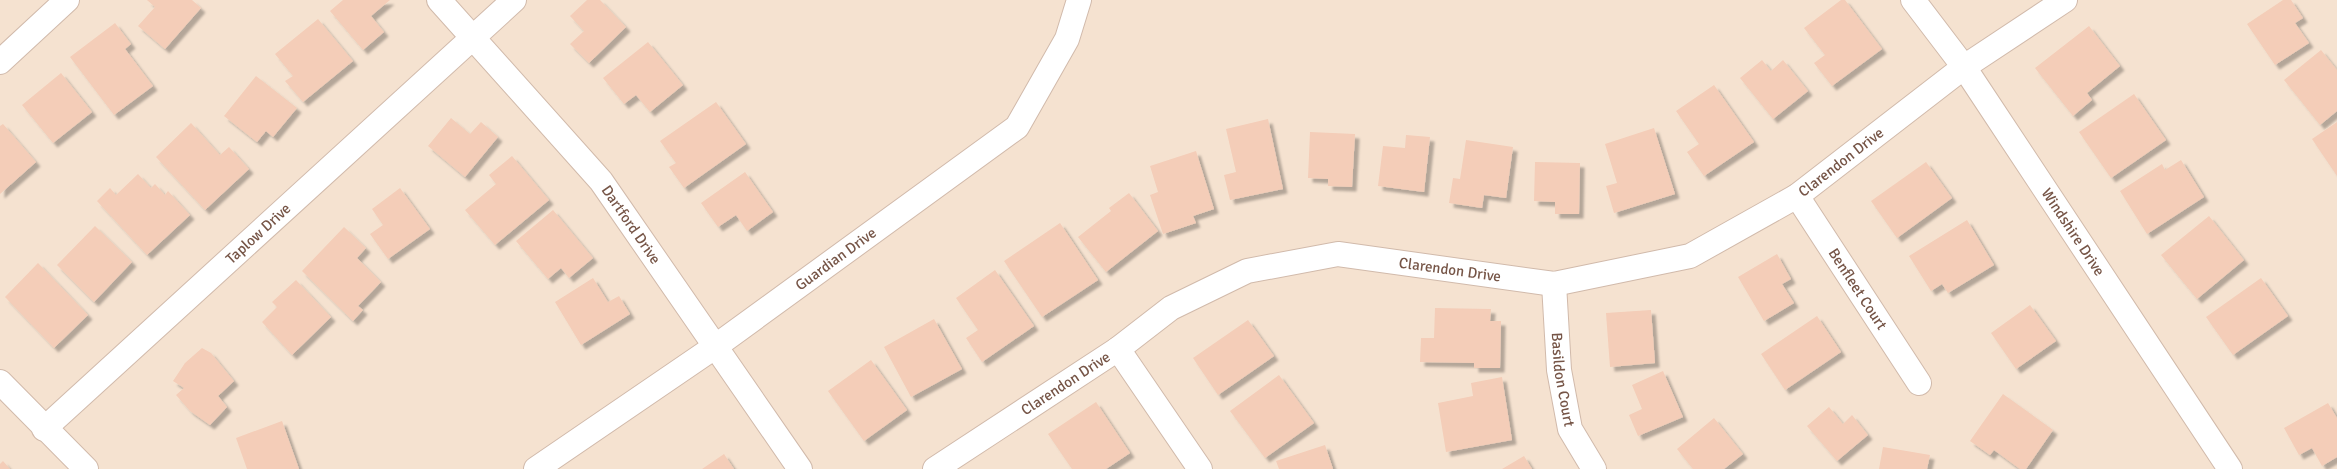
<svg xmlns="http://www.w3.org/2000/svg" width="2337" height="469" viewBox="0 0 2337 469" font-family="Signika,sans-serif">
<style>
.residential{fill:#f5e2d0}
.building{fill:#f4cdb8;filter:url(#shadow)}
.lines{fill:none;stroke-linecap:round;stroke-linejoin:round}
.street-casing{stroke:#d1baab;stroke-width:26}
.street{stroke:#fff;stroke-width:24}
.labels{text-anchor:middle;stroke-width:4;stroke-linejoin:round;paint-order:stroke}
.street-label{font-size:15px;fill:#765547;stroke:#fff5ea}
</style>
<defs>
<filter id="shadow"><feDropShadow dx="4.5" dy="4.5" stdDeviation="1" flood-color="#0004"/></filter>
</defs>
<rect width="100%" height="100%" fill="#fdf1e2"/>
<rect class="residential" x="0" y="0" width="2337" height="469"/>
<g class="building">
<polygon points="147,0 192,0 201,8 165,49 138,26 155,7"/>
<polygon points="343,0 390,0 371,16 384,32 363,50 330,11"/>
<polygon points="587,0 600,0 626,27 589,63 570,44 584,31 570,16"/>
<polygon points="1841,0 1845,0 1882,49 1832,86 1814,63 1825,55 1804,28"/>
<polygon points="2283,0 2291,0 2303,18 2295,23 2309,43 2275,65 2247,24"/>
<polygon points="318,19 353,61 303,102 285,81 293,76 275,54"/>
<polygon points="115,23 131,44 125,49 153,86 114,115 70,57"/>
<polygon points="2089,26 2120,66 2087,93 2092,100 2073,116 2035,68"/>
<polygon points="648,42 683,85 650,112 636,95 624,104 603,78"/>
<polygon points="2321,50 2337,70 2337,111 2320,125 2284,80"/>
<polygon points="1762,60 1771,71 1783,60 1808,91 1773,119 1740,78"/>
<polygon points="61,73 92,112 53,143 22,105"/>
<polygon points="256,76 297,108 273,137 266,131 257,142 224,116"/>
<polygon points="1714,85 1754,142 1704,176 1687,152 1699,144 1676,111"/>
<polygon points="2134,94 2166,140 2111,178 2079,132"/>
<polygon points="716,102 746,144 684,188 669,167 676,163 660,141"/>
<polygon points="451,118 470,134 481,122 498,137 465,177 428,146"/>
<polygon points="1268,119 1283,189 1230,200 1224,175 1236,172 1226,129"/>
<polygon points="2337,122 2337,176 2312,139"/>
<polygon points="191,123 220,155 229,147 249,169 205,210 156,157"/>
<polygon points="3,124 36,162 0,194 0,126"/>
<polygon points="1654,128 1675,194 1614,213 1606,186 1617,183 1605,144"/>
<polygon points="1310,132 1355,134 1352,187 1328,186 1328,179 1308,178"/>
<polygon points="1406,135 1430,137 1424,192 1378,186 1383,146 1405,148"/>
<polygon points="1466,140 1513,147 1506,198 1484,195 1482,208 1449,203 1453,178 1460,179"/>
<polygon points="1196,151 1214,209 1193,216 1196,223 1163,234 1150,195 1158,192 1150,166"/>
<polygon points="512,156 549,200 495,245 465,210 496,184 489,175"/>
<polygon points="2181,160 2204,197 2147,234 2120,191 2162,164 2165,170"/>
<polygon points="1535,162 1580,163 1579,214 1555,214 1555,202 1534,201"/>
<polygon points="1926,162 1952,198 1897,238 1871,201"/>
<polygon points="745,172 773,212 747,231 736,215 718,227 701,203"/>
<polygon points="138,174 151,188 155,184 165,195 168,191 190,215 147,255 97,201 110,188 116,195"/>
<polygon points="400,188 430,229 388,259 370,234 383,225 372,209"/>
<polygon points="1129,193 1158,231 1106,272 1078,237 1111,211 1109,208"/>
<polygon points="553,210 593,258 569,278 561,268 548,279 516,241"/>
<polygon points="2209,216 2244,260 2197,299 2161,255"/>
<polygon points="1967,220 1994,265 1948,293 1942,284 1931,291 1909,256"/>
<polygon points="1060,223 1098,280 1042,317 1004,261"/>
<polygon points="95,226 132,262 94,302 57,265"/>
<polygon points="344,227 366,248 357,258 381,282 358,306 363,310 353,321 302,271"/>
<polygon points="1777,254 1791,279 1782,284 1794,303 1764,321 1738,277"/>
<polygon points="38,263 88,315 54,348 5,297"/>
<polygon points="995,270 1034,326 982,362 966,338 978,330 956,298"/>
<polygon points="593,278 608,302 619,296 630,314 581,345 555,302"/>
<polygon points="2261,278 2288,316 2233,355 2206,317"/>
<polygon points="296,280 331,317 292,355 262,322 277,307 272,302"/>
<polygon points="2030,305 2056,341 2016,369 1991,333"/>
<polygon points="1435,308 1491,309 1490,321 1501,321 1500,368 1474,368 1474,363 1420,362 1421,338 1434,338"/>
<polygon points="1651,310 1655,363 1610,367 1606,313"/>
<polygon points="1817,316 1841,352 1785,390 1761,354"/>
<polygon points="934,319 962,369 911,397 884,347"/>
<polygon points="1248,320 1274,356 1218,395 1193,358"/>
<polygon points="202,348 211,353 234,381 218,396 227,407 210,425 190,411 176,395 184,388 173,381 185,363"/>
<polygon points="871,360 907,410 864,441 828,391"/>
<polygon points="1663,371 1683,417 1638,436 1629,415 1642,409 1632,385"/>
<polygon points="1279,375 1314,423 1265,458 1230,411"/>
<polygon points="1502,377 1512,440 1446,452 1438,403 1473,396 1471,383"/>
<polygon points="2003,394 2053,430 2026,469 2020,469 1994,450 1990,455 1970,441"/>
<polygon points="1096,402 1130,453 1106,469 1072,469 1048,434"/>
<polygon points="2328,403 2337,418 2337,457 2322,466 2312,448 2299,455 2284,428"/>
<polygon points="1829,407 1843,424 1852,415 1868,435 1837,461 1807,426"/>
<polygon points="1714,418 1743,454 1724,469 1693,469 1677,449"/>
<polygon points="282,421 299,469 247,469 236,438"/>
<polygon points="1325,445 1333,469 1279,469 1276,461"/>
<polygon points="1883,447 1930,455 1927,469 1879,469"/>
<polygon points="724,454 734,469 702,469"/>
<polygon points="1524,456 1532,469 1502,469"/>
<polygon points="3,461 10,469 0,469 0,464"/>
</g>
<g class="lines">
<g class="street-casing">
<g id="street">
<path id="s1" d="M439,0l162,181 199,288"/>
<path id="s2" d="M1913,0l51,67 266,402"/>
<polyline points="0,62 67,0"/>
<path id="s3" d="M1797,196l122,187"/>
<path id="s4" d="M1554,284l5,86 11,59 24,40"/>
<polyline points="1118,349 1200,469"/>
<polyline points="0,382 86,469"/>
<path id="s5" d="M44,429l470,-429"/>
<path id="s6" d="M536,469l180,-123 301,-219 50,-88 12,-39"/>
<path id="s7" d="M935,469l183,-120 53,-41 76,-37 91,-17 216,30 136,-28 107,-60 167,-129 101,-67"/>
</g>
</g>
<use href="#street" class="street"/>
</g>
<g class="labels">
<g class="street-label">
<text dy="5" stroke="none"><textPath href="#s7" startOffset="998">Clarendon Drive</textPath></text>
<text dy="5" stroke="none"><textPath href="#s1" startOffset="296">Dartford Drive</textPath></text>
<text dy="5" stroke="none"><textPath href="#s2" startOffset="282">Windshire Drive</textPath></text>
<text dy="5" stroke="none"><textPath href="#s5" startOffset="290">Taplow Drive</textPath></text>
<text dy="5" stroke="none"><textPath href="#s6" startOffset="366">Guardian Drive</textPath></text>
<text dy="5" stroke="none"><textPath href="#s7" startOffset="576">Clarendon Drive</textPath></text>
<text dy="5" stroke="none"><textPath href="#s3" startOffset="111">Benfleet Court</textPath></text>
<text dy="5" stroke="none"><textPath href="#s4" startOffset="96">Basildon Court</textPath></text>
<text dy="5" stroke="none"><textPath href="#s7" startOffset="156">Clarendon Drive</textPath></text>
</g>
</g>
</svg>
